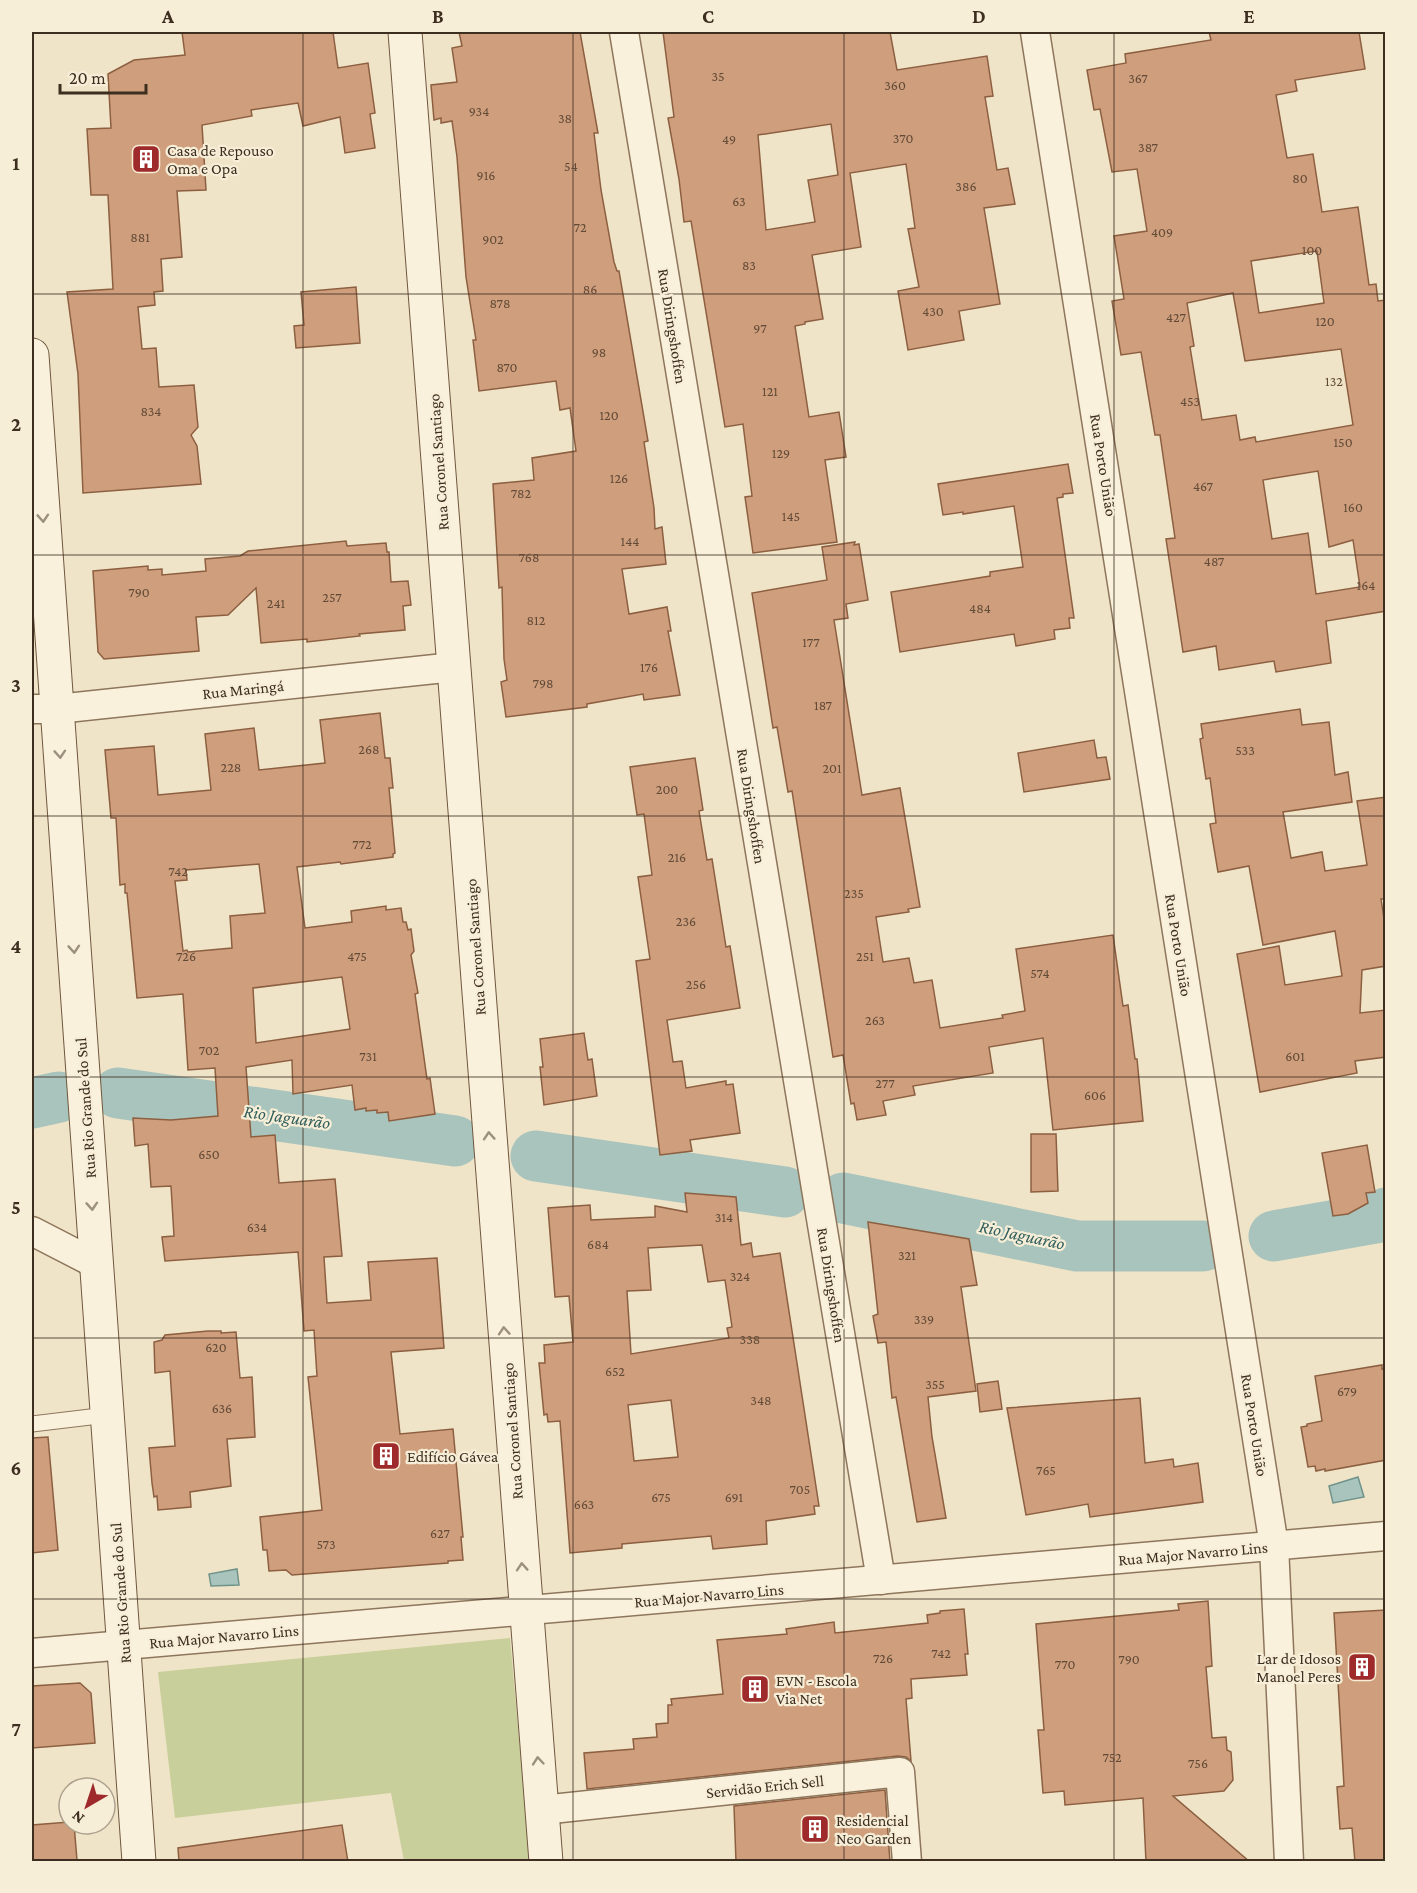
<svg xmlns="http://www.w3.org/2000/svg" width="1417" height="1893" viewBox="0 0 1417 1893" font-family="'Crimson Pro',serif">
<style>
.green{fill:#c9cf9b}
.water{fill:#a9c4bc;stroke:#6f938a;stroke-width:1.5}
.lines{fill:none;stroke-linecap:round;stroke-linejoin:round}
.river{stroke:#a9c4bc;stroke-width:51}
.building{fill:#cf9f7d;stroke:#8d5f41;stroke-width:1.5;fill-rule:evenodd}
.service-casing{stroke:#8d765c;stroke-width:17}
.minor-casing{stroke:#8d765c;stroke-width:31}
.secondary-casing{stroke:#6f573f;stroke-width:35}
.service{stroke:#faf1dc;stroke-width:15}
.minor{stroke:#faf1dc;stroke-width:28}
.secondary{stroke:#faf1dc;stroke-width:33}
.oneway{stroke:#9c907e}
.grid{fill:none;stroke:#3d2e20;stroke-width:1.5;stroke-opacity:0.55}
.labels{text-anchor:middle;stroke-width:4.5;stroke-linejoin:round;paint-order:stroke}
.number-label{font-size:14px;fill:#624a37}
.poi-label{font-size:16px;fill:#3d2e20;stroke:#f7eed8;text-anchor:start}
.street-label{font-size:16px;fill:#3d2e20;stroke:#f7eed8}
.water-label{font-size:18px;font-style:italic;fill:#2f5d5a;stroke:#f7eed8}
.neatline{fill:none;stroke:#3d2e20;stroke-width:2}
.grid-label{font-size:20px;text-anchor:middle;font-weight:bold;fill:#3d2e20}
</style>
<rect width="100%" height="100%" fill="#f0e4c8"/>
<polygon class="green" points="510,1638 530,1861 404,1861 391,1793 175,1818 158,1672"/>
<g class="water">
<polygon points="1358,1477 1364,1497 1333,1503 1329,1486"/>
<polygon points="237,1569 239,1585 211,1586 209,1574"/>
</g>
<g class="lines">
<g class="river">
<polyline points="118,1093 455,1141"/>
<polyline points="32,1103 59,1097"/>
<polyline points="536,1156 785,1192"/>
<polyline points="843,1198 1077,1246 1203,1246"/>
<polyline points="1274,1236 1376,1218 1386,1213"/>
</g>
</g>
<g class="building">
<polygon points="182,32 333,32 338,68 368,63 375,113 370,114 375,148 345,153 340,117 303,126 298,103 251,110 252,116 202,125 206,190 177,191 182,257 161,259 163,291 154,292 155,305 138,307 142,349 156,348 159,387 194,385 198,427 191,435 197,446 201,484 83,493 78,374 67,292 113,289 108,195 91,195 87,129 111,128 108,74 134,60 185,55"/>
<polygon points="459,32 580,32 598,133 594,133 601,190 614,262 617,271 619,271 648,441 644,442 654,508 655,529 662,527 666,564 622,569 629,614 667,607 671,631 668,631 680,695 644,700 643,694 587,704 587,707 506,717 501,682 507,680 504,659 502,587 499,588 493,484 534,480 532,458 576,451 570,408 560,410 556,381 479,391 473,340 476,340 466,277 457,157 452,121 441,123 441,118 434,120 431,85 457,82 452,48 462,46"/>
<path d="M663,32h227l7,38 90,-14 6,40 -8,1 12,73 11,-2 7,36 -31,4 16,96 -41,7 5,29 -56,10 -10,-59 21,-4 -11,-58 7,-1 -9,-64 -56,9 11,74 -49,8 11,64 -18,3v2l-10,2 14,91 30,-5 7,45 -21,3 12,82 -84,11 -8,-56 7,-1 -9,-72 -18,3 -34,-206 -7,1 -5,-43 -11,-61 6,-1zM831,124l7,51 -30,5 7,42 -49,8 -8,-95z"/>
<path d="M1209,32h150l6,37 -70,11 2,11 -21,4 11,63 26,-4 9,58 36,-5 11,78 7,-1 2,17 8,-1v311l-60,10 5,42 -55,9 -2,-11 -55,9 -3,-24 -33,6 -17,-113 9,-1 -15,-103h-5l-14,-83 -20,3 -9,-54 12,-2 -10,-63 33,-5 -10,-62 -25,3 -12,-63 -6,1 -7,-40 39,-7 -1,-9 86,-14zM1317,251l7,52 -65,10 -8,-52zM1233,293l12,68 96,-12 12,76 -97,17 -1,-5 -15,3 -4,-25 -34,5 -12,-73 4,-1 -7,-43zM1318,471l11,76 24,-7 7,47 -44,7 -8,-61 -36,6 -9,-59z"/>
<polygon points="356,287 360,343 296,348 294,326 304,325 301,292"/>
<polygon points="1068,464 1073,493 1063,494 1063,497 1057,498 1074,618 1069,618 1070,628 1054,630 1055,639 1016,646 1014,634 900,652 891,592 990,576 990,572 1023,567 1014,506 963,514 963,512 943,515 938,484"/>
<polygon points="346,541 347,546 386,543 387,552 389,552 391,582 408,581 411,605 403,606 405,630 359,634 360,636 307,642 307,639 261,643 256,588 228,615 196,617 199,651 104,659 98,652 93,571 148,566 148,570 162,569 162,575 206,571 205,559 240,556 248,551"/>
<polygon points="855,542 854,545 859,544 868,600 846,604 848,618 834,620 862,795 900,788 920,907 908,909 909,912 876,917 883,962 909,958 914,983 932,980 940,1028 1003,1018 1002,1015 1025,1011 1016,949 1113,935 1123,1006 1128,1005 1135,1059 1137,1059 1143,1121 1053,1130 1043,1038 989,1047 993,1073 913,1086 915,1095 883,1101 886,1115 857,1120 854,1103 851,1104 843,1055 833,1057 792,791 788,792 777,727 773,728 752,593 827,580 822,547"/>
<polygon points="1300,709 1302,725 1329,722 1335,775 1348,772 1352,802 1283,812 1291,858 1322,852 1325,871 1367,865 1357,801 1386,797 1386,899 1381,899 1386,931 1386,966 1362,970 1360,1013 1386,1010 1386,1057 1355,1061 1357,1073 1260,1092 1237,954 1279,946 1285,985 1342,976 1335,931 1263,945 1249,866 1218,872 1210,824 1216,823 1210,778 1206,779 1200,739 1203,738 1201,724"/>
<path d="M380,713l5,45h5l3,30h-4l6,65 -2,1v3l-52,7 -1,-2 -43,5 8,61 47,-6 -1,-11 35,-5v4l15,-2 2,14h3l2,8 3,-1 3,22 -3,4 7,38 -3,1 12,85 3,-1 5,36 -46,7 -1,-9 -11,1v-3l-11,1v-3l-11,2 -3,-25 -59,9 -1,-34 -46,7 5,70 24,-2 4,48 56,-4 7,77 -18,1 3,46 44,-3 -3,-38 69,-4 7,90 -53,4 9,82 53,-5 10,108h-2l2,23 -15,1v2l-156,12 -6,-5 -17,1 -2,-21h-4l-3,-33 62,-7 -14,-133 9,-1 -3,-46 -10,1 -6,-79 -133,9 -3,-24 12,-1 -3,-50 -20,1 -3,-43 -13,2 -2,-28 38,2 47,-4 -3,-48 -27,2 -5,-76 -46,4 -10,-105h-2v-9l-5,1 -4,-67h-5l-6,-68 49,-4 4,49 53,-5 -6,-56 49,-6 5,42 66,-7 -5,-43zM259,864l6,49 -35,3 2,32 -44,4 -1,-2 -4,1 -8,-70 12,-1 -1,-10zM342,977l8,52 -94,14 -3,-55z"/>
<polygon points="1094,740 1097,758 1106,757 1110,779 1024,792 1018,753"/>
<polygon points="695,758 703,810 699,811 707,860 712,859 726,947 730,946 740,1008 667,1020 673,1062 682,1061 686,1088 726,1081 726,1085 733,1084 740,1133 690,1140 692,1151 660,1155 636,961 650,959 638,877 652,875 644,814 637,815 630,767"/>
<polygon points="584,1033 588,1060 592,1059 597,1096 544,1105 540,1067 543,1067 540,1039"/>
<polygon points="1031,1134 1056,1134 1058,1191 1031,1192"/>
<polygon points="1367,1145 1375,1192 1366,1193 1368,1203 1348,1214 1333,1216 1322,1153"/>
<path d="M685,1193l51,4 5,48 10,-2 2,14 27,-4 39,253h-5l1,8 -49,7 1,23 -54,5 -2,-13 -89,8v4l-52,5 -10,-132 -12,1 -1,-8 -3,1 -5,-52h6l-1,-18 29,-3 -4,-46 -14,1 -7,-89 42,-3 1,15 64,-3v-11l32,6zM702,1245l6,37 17,-2 7,47 -5,1 2,10 -98,16 -4,-63 24,-1 -3,-42zM671,1400l7,57 -44,4 -6,-56z"/>
<polygon points="868,1222 969,1239 977,1285 961,1287 976,1391 928,1397 932,1437 946,1518 917,1522 896,1397 892,1398 886,1342 878,1343 873,1316 878,1314"/>
<polygon points="208,1331 221,1331 221,1333 236,1332 240,1378 252,1377 255,1437 227,1439 231,1486 190,1492 191,1507 158,1510 157,1496 154,1497 152,1483 149,1448 175,1446 170,1371 155,1373 154,1342 162,1340 165,1335"/>
<polygon points="1382,1365 1382,1369 1386,1369 1386,1460 1325,1471 1325,1469 1316,1471 1315,1466 1308,1467 1301,1427 1307,1426 1307,1424 1322,1421 1315,1376"/>
<polygon points="998,1381 1002,1409 980,1412 977,1384"/>
<polygon points="1140,1398 1145,1463 1173,1459 1174,1467 1198,1463 1203,1502 1090,1517 1088,1504 1026,1515 1007,1408"/>
<polygon points="48,1437 58,1550 32,1553 32,1438"/>
<polygon points="1208,1601 1212,1666 1206,1667 1212,1738 1226,1737 1227,1750 1231,1752 1233,1780 1224,1791 1173,1796 1250,1862 1146,1862 1143,1798 1065,1805 1064,1791 1043,1793 1038,1730 1044,1730 1036,1624 1179,1610 1178,1604"/>
<polygon points="964,1609 968,1654 965,1654 967,1675 911,1679 912,1698 906,1699 911,1761 906,1757 898,1756 587,1789 584,1753 634,1749 633,1739 657,1737 656,1724 668,1723 668,1705 672,1705 671,1699 723,1694 717,1640 787,1634 786,1629 834,1622 835,1633 928,1623 927,1615 940,1613 940,1611"/>
<polygon points="1386,1610 1386,1862 1355,1862 1352,1828 1340,1829 1337,1787 1344,1786 1334,1613"/>
<polygon points="80,1683 91,1693 95,1743 32,1748 32,1686"/>
<polygon points="885,1790 890,1862 736,1862 734,1806"/>
<polygon points="69,1822 69,1824 74,1824 77,1860 74,1862 32,1862 32,1825"/>
<polygon points="342,1825 348,1862 179,1862 178,1848"/>
</g>
<g class="lines">
<g class="service-casing">
<polyline id="service" points="32,1424 107,1415"/>
</g>
<g class="minor-casing">
<g id="minor">
<polyline points="624,32 881,1580"/>
<polyline points="1035,32 1274,1546 1289,1862"/>
<polyline points="32,709 57,709 454,667"/>
<polyline points="32,1231 96,1264"/>
<polyline points="32,1653 1386,1536"/>
<polyline points="542,1810 900,1772 907,1862"/>
</g>
</g>
<g class="secondary-casing">
<g id="secondary">
<polyline points="405,32 546,1862"/>
<polyline points="32,355 139,1862"/>
</g>
</g>
<use href="#service" class="service"/>
<use href="#minor" class="minor"/>
<use href="#secondary" class="secondary"/>
</g>
<defs><path id="oneway-chevron" d="M-2-3.5L2.5 0L-2 3.5" fill="none" stroke-width="1.6" stroke-linecap="round" stroke-linejoin="round" transform="scale(1.5)"/></defs>
<g class="oneway">
<use href="#oneway-chevron" transform="translate(43 518) rotate(86)"/>
<use href="#oneway-chevron" transform="translate(60 754) rotate(86)"/>
<use href="#oneway-chevron" transform="translate(74 949) rotate(86)"/>
<use href="#oneway-chevron" transform="translate(489 1136) rotate(-94)"/>
<use href="#oneway-chevron" transform="translate(92 1206) rotate(86)"/>
<use href="#oneway-chevron" transform="translate(504 1331) rotate(-94)"/>
<use href="#oneway-chevron" transform="translate(522 1567) rotate(-94)"/>
<use href="#oneway-chevron" transform="translate(538 1761) rotate(-95)"/>
</g>
<path class="grid" d="M303,32v1830M573,32v1830M844,32v1830M1114,32v1830M32,294h1354M32,555h1354M32,816h1354M32,1077h1354M32,1338h1354M32,1599h1354"/>
<defs>
<g id="building-square" transform="scale(1.5)"><rect x="-9" y="-9" width="18" height="18" rx="4" fill="#9e2a2b" stroke="#f7eed8"/><path d="M-4-6H4V6H1V3H-1V6H-4ZM-2.5-4.3h1.7v1.8h-1.7ZM.8-4.3h1.7v1.8H.8ZM-2.5-1h1.7V.8h-1.7ZM.8-1h1.7V.8H.8Z" fill="#fff"/></g>
</defs>
<g fill-rule="evenodd">
<use href="#building-square" x="146" y="159"/>
<use href="#building-square" x="386" y="1456"/>
<use href="#building-square" x="1362" y="1667"/>
<use href="#building-square" x="755" y="1689"/>
<use href="#building-square" x="815" y="1829"/>
</g>
<g class="labels">
<g class="number-label">
<text x="718" y="81">35</text>
<text x="1138" y="83">367</text>
<text x="895" y="90">360</text>
<text x="479" y="116">934</text>
<text x="565" y="123">38</text>
<text x="903" y="143">370</text>
<text x="729" y="144">49</text>
<text x="1148" y="152">387</text>
<text x="571" y="171">54</text>
<text x="486" y="180">916</text>
<text x="1300" y="183">80</text>
<text x="966" y="191">386</text>
<text x="739" y="206">63</text>
<text x="580" y="232">72</text>
<text x="1162" y="237">409</text>
<text x="140" y="242">881</text>
<text x="493" y="244">902</text>
<text x="1312" y="255">100</text>
<text x="749" y="270">83</text>
<text x="590" y="294">86</text>
<text x="500" y="308">878</text>
<text x="933" y="316">430</text>
<text x="1176" y="322">427</text>
<text x="1325" y="326">120</text>
<text x="760" y="333">97</text>
<text x="599" y="357">98</text>
<text x="507" y="372">870</text>
<text x="1334" y="386">132</text>
<text x="770" y="396">121</text>
<text x="1190" y="406">453</text>
<text x="151" y="416">834</text>
<text x="609" y="420">120</text>
<text x="1343" y="447">150</text>
<text x="781" y="458">129</text>
<text x="619" y="483">126</text>
<text x="1203" y="491">467</text>
<text x="521" y="498">782</text>
<text x="1353" y="512">160</text>
<text x="791" y="521">145</text>
<text x="630" y="546">144</text>
<text x="529" y="562">768</text>
<text x="1214" y="566">487</text>
<text x="1366" y="590">164</text>
<text x="139" y="597">790</text>
<text x="332" y="602">257</text>
<text x="276" y="608">241</text>
<text x="980" y="613">484</text>
<text x="536" y="625">812</text>
<text x="811" y="647">177</text>
<text x="649" y="672">176</text>
<text x="543" y="688">798</text>
<text x="823" y="710">187</text>
<text x="369" y="754">268</text>
<text x="1245" y="755">533</text>
<text x="231" y="772">228</text>
<text x="832" y="773">201</text>
<text x="667" y="794">200</text>
<text x="362" y="849">772</text>
<text x="677" y="862">216</text>
<text x="178" y="876">742</text>
<text x="854" y="898">235</text>
<text x="686" y="926">236</text>
<text x="186" y="961">726</text>
<text x="357" y="961">475</text>
<text x="865" y="961">251</text>
<text x="1040" y="978">574</text>
<text x="696" y="989">256</text>
<text x="875" y="1025">263</text>
<text x="209" y="1055">702</text>
<text x="368" y="1061">731</text>
<text x="1295" y="1061">601</text>
<text x="885" y="1088">277</text>
<text x="1095" y="1100">606</text>
<text x="209" y="1159">650</text>
<text x="724" y="1222">314</text>
<text x="257" y="1232">634</text>
<text x="598" y="1249">684</text>
<text x="907" y="1260">321</text>
<text x="740" y="1281">324</text>
<text x="924" y="1324">339</text>
<text x="750" y="1344">338</text>
<text x="216" y="1352">620</text>
<text x="615" y="1376">652</text>
<text x="935" y="1389">355</text>
<text x="1347" y="1396">679</text>
<text x="761" y="1405">348</text>
<text x="222" y="1413">636</text>
<text x="1046" y="1475">765</text>
<text x="800" y="1494">705</text>
<text x="661" y="1502">675</text>
<text x="734" y="1502">691</text>
<text x="584" y="1509">663</text>
<text x="440" y="1538">627</text>
<text x="326" y="1549">573</text>
<text x="941" y="1658">742</text>
<text x="883" y="1663">726</text>
<text x="1129" y="1664">790</text>
<text x="1065" y="1669">770</text>
<text x="1112" y="1762">752</text>
<text x="1198" y="1768">756</text>
</g>
<g class="poi-label">
<text x="167" y="156">Casa de Repouso<tspan x="167" dy="18">Oma e Opa</tspan></text>
<text x="407" y="1462">Edifício Gávea</text>
<text x="1341" y="1664" text-anchor="end">Lar de Idosos<tspan x="1341" dy="18">Manoel Peres</tspan></text>
<text x="776" y="1686">EVN - Escola<tspan x="776" dy="18">Via Net</tspan></text>
<text x="836" y="1826">Residencial<tspan x="836" dy="18">Neo Garden</tspan></text>
</g>
<g class="street-label">
<text transform="translate(673 326) rotate(81)" y="6">Rua Diringshoffen</text>
<text transform="translate(438 462) rotate(-94)" y="6">Rua Coronel Santiago</text>
<text transform="translate(1104 465) rotate(81)" y="6">Rua Porto União</text>
<text transform="translate(243 689) rotate(-6)" y="6">Rua Maringá</text>
<text transform="translate(752 806) rotate(81)" y="6">Rua Diringshoffen</text>
<text transform="translate(1179 945) rotate(81)" y="6">Rua Porto União</text>
<text transform="translate(475 947) rotate(-94)" y="6">Rua Coronel Santiago</text>
<text transform="translate(85 1108) rotate(-94)" y="6">Rua Rio Grande do Sul</text>
<text transform="translate(832 1285) rotate(81)" y="6">Rua Diringshoffen</text>
<text transform="translate(1255 1425) rotate(81)" y="6">Rua Porto União</text>
<text transform="translate(512 1431) rotate(-94)" y="6">Rua Coronel Santiago</text>
<text transform="translate(1193 1553) rotate(-5)" y="6">Rua Major Navarro Lins</text>
<text transform="translate(120 1593) rotate(-94)" y="6">Rua Rio Grande do Sul</text>
<text transform="translate(709 1595) rotate(-5)" y="6">Rua Major Navarro Lins</text>
<text transform="translate(224 1636) rotate(-5)" y="6">Rua Major Navarro Lins</text>
<text transform="translate(765 1786) rotate(-6)" y="6">Servidão Erich Sell</text>
</g>
<g class="water-label">
<text transform="translate(287 1117) rotate(8)" y="6">Rio Jaguarão</text>
<text transform="translate(1022 1235) rotate(12)" y="6">Rio Jaguarão</text>
</g>
</g>
<rect width="1417" height="1893" fill="none" stroke="#f7eed8" stroke-width="66"/>
<g transform="translate(87 1806) rotate(219)"><circle r="28" fill="#f7eed8" stroke="#ada18e" stroke-width="1.5"/>
<path d="M0-4.5L10 22L0 15L-10 22Z" fill="#9e2a2b"/>
<text y="-9" font-size="16" font-weight="bold" text-anchor="middle" fill="#3d2e20">N</text>
</g>
<path d="M60 84v9h86v-9" fill="none" stroke="#3d2e20" stroke-width="3"/>
<text x="69" y="84" font-size="18" fill="#3d2e20" stroke="#f7eed8" stroke-width="4.5" paint-order="stroke">20 m</text>
<rect x="33" y="33" width="1351" height="1827" class="neatline"/>
<g class="grid-label">
<text x="168" y="23">A</text>
<text x="438" y="23">B</text>
<text x="708" y="23">C</text>
<text x="979" y="23">D</text>
<text x="1249" y="23">E</text>
<text x="16" y="170">1</text>
<text x="16" y="431">2</text>
<text x="16" y="692">3</text>
<text x="16" y="953">4</text>
<text x="16" y="1214">5</text>
<text x="16" y="1475">6</text>
<text x="16" y="1736">7</text>
</g>
</svg>
